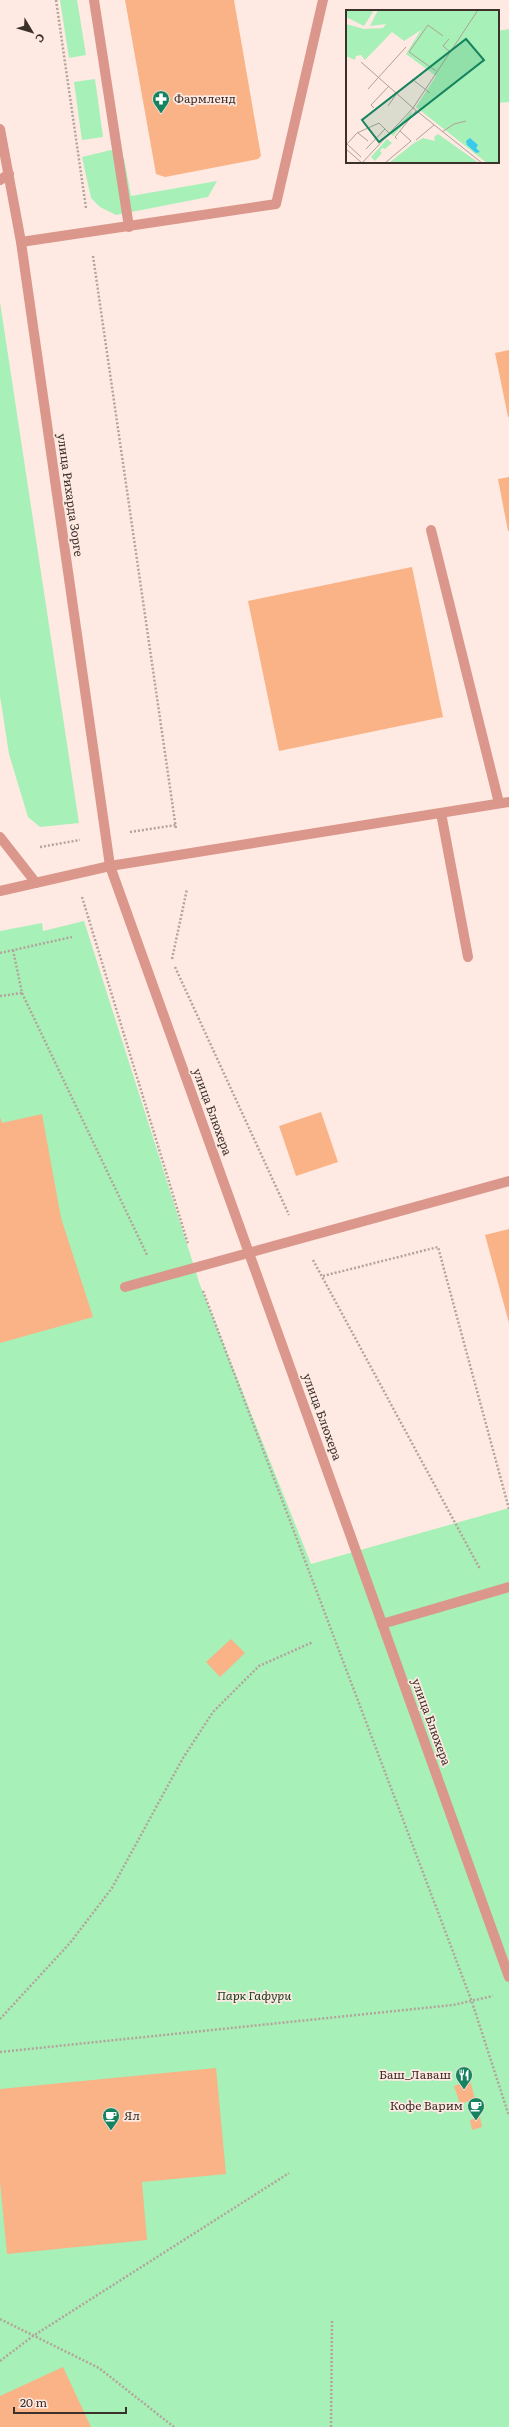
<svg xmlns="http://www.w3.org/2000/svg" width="509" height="2427" viewBox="0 0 509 2427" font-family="Literata,serif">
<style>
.green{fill:#a7f0b7}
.building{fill:#f9b387}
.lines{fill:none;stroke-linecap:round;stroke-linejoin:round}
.path{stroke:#b4a39c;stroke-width:2.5;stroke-dasharray:2 2;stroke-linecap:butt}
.minor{stroke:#db978c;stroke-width:10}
.labels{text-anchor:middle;stroke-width:3.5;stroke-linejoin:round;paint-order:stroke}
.poi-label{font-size:12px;fill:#3c302a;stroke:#feeae2;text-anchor:start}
.street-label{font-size:12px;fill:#3c302a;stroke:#feeae2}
.park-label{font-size:12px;font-style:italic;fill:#14391f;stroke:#feeae2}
.inset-road{fill:none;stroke:#b0a098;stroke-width:1}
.view{fill:#158360;fill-opacity:0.15;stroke:#158360;stroke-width:2}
.inset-edge{fill:none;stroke:#3c302a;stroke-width:2}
</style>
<rect width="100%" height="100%" fill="#feeae2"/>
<g class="green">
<polygon points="60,0 77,0 86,55 69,58"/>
<polygon points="509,29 509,102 498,103 498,31"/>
<polygon points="95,79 103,137 82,140 74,82"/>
<polygon points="111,150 124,158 131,196 217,181 208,197 116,215 100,207 91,198 82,157"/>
<polygon points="0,302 79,823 40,827 28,817 9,754 0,696"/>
<polygon points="84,921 200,1285 311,1564 509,1508 509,2427 0,2427 0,931 42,923 43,931"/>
</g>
<g class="building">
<polygon points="125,0 234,0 260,150 261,156 258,159 165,177 156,174"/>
<polygon points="509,350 509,417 508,417 495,353"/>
<polygon points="509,477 509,531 508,531 498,479"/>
<polygon points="412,567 443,717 279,751 248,601"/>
<polygon points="321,1112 338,1162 296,1176 279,1126"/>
<polygon points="42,1114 61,1218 93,1317 0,1343 0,1117 2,1123"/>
<polygon points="509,1229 509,1323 485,1235"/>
<polygon points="231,1639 245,1653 220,1677 206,1662"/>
<polygon points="216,2068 226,2174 142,2182 147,2240 7,2254 0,2182 0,2089"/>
<polygon points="470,2080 475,2099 460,2104 454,2086"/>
<polygon points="480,2117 482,2127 472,2130 470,2120"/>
<polygon points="63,2367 91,2427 0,2427 0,2396"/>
</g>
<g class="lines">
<g class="path">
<polyline points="56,0 86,208"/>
<polyline points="93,256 176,829"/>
<polyline points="130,832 176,825"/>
<polyline points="40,847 80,840"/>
<polyline points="82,897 188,1244"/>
<polyline points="13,950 22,993 147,1255"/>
<polyline points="0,953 72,937"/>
<polyline points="172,959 187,889"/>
<polyline points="175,967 289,1215"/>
<polyline points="0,996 22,993"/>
<polyline points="313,1260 480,1569"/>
<polyline points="323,1276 438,1247 509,1509"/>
<polyline points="203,1291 472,2002 509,2116"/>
<polyline points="0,2019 70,1943 112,1888 183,1758 213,1712 259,1666 313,1642"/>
<polyline points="0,2052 453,2005 493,1996"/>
<polyline points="0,2319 99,2368 174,2427"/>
<polyline points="0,2361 33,2336 289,2173"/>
<polyline points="331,2427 332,2319"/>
</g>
<g class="minor">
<polyline points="94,0 129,227"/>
<polyline points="0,129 21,242 110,866 509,1977"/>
<polyline points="0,180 9,174"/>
<polyline points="21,242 276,204 323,0"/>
<polyline points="431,530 499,803"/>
<polyline points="441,813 468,957"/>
<polyline points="0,837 36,883"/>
<polyline points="0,891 110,866 509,802"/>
<polyline points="125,1287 509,1181"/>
<polyline points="382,1624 509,1587"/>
</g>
</g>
<defs>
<g id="pharmacy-pin" transform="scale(0.9)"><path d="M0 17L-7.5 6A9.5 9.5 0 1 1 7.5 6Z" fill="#158360" stroke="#feeae2"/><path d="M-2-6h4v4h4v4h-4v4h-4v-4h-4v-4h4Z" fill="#fff"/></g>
<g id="restaurant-pin" transform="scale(0.9)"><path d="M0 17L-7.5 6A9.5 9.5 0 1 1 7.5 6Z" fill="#158360" stroke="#feeae2"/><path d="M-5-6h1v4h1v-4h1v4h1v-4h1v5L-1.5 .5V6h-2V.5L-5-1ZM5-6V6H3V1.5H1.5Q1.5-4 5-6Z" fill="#fff"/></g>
<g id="cafe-pin" transform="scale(0.9)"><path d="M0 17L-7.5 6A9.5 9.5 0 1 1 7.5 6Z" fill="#158360" stroke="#feeae2"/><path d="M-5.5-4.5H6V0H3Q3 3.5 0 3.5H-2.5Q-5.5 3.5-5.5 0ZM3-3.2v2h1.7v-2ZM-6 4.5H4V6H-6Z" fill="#fff"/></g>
</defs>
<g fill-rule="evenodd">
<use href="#pharmacy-pin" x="161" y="99"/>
<use href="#restaurant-pin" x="464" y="2075"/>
<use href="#cafe-pin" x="476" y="2106"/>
<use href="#cafe-pin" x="111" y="2116"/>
</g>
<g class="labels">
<g class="poi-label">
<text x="174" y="103">Фармленд</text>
<text x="451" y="2079" text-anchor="end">Баш_Лаваш</text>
<text x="463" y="2110" text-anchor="end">Кофе Варим</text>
<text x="124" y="2120">Ял</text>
</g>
<g class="street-label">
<text transform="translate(70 495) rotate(82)" y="4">улица Рихарда Зорге</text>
<text transform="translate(212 1112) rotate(70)" y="4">улица Блюхера</text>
<text transform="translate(322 1417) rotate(70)" y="4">улица Блюхера</text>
<text transform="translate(431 1722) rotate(70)" y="4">улица Блюхера</text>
</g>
<g class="park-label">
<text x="254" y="2000">Парк Гафури</text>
</g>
</g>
<g transform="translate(346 10)">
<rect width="153" height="153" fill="#feeae2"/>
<path d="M0,0h28l-10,16 -18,-9zM32,0h121v153h-12l-71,-56 20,-31 -30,-22 15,-24 -17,11 -12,-9 -27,28 -4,-5 -5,1 -1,4 -9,-4v-32l18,5 19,-1 3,-4 -16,2zM66,101l-1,5 -18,20 -2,-2zM92,124l41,29h-90l25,-20 9,-5 12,3 -1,-4zM41,129l5,4 -7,6 -3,-1 -2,3 2,2 -7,8 -4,-4z" fill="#a7f0b7"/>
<path d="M124,128l8,7 -2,3 4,4 -4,1 -9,-8 -1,-4z" fill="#3cc9ee"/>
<path class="inset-road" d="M103,29l-6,7 6,5M15,52l52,46 69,55M90,61l-27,-19 19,-27 15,11M66,69l18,14M22,79l38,-42M42,96l9,-13M28,98l-3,-3 18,-19M96,122l12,-8 12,-3M12,123l10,8M51,129l-2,-2 21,-26M70,130l18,-15M1,134l14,13M0,135l11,-12 22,-10 10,10M0,139l16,14M20,139l19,-20M16,153l51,-55 65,-98M39,153l26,-22 -11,-10"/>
<path class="view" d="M120,29l18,21 -105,82 -17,-22z"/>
<rect width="153" height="153" class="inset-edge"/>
</g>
<g transform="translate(32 32) rotate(128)" stroke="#feeae2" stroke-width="3" paint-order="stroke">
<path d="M0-3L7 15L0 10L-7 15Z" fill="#3c302a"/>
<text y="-6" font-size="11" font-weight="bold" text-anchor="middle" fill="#3c302a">С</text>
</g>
<path d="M14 2407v6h112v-6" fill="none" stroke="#3c302a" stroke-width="2"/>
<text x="20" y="2407" font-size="12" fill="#3c302a" stroke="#feeae2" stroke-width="3" paint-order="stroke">20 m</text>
</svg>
